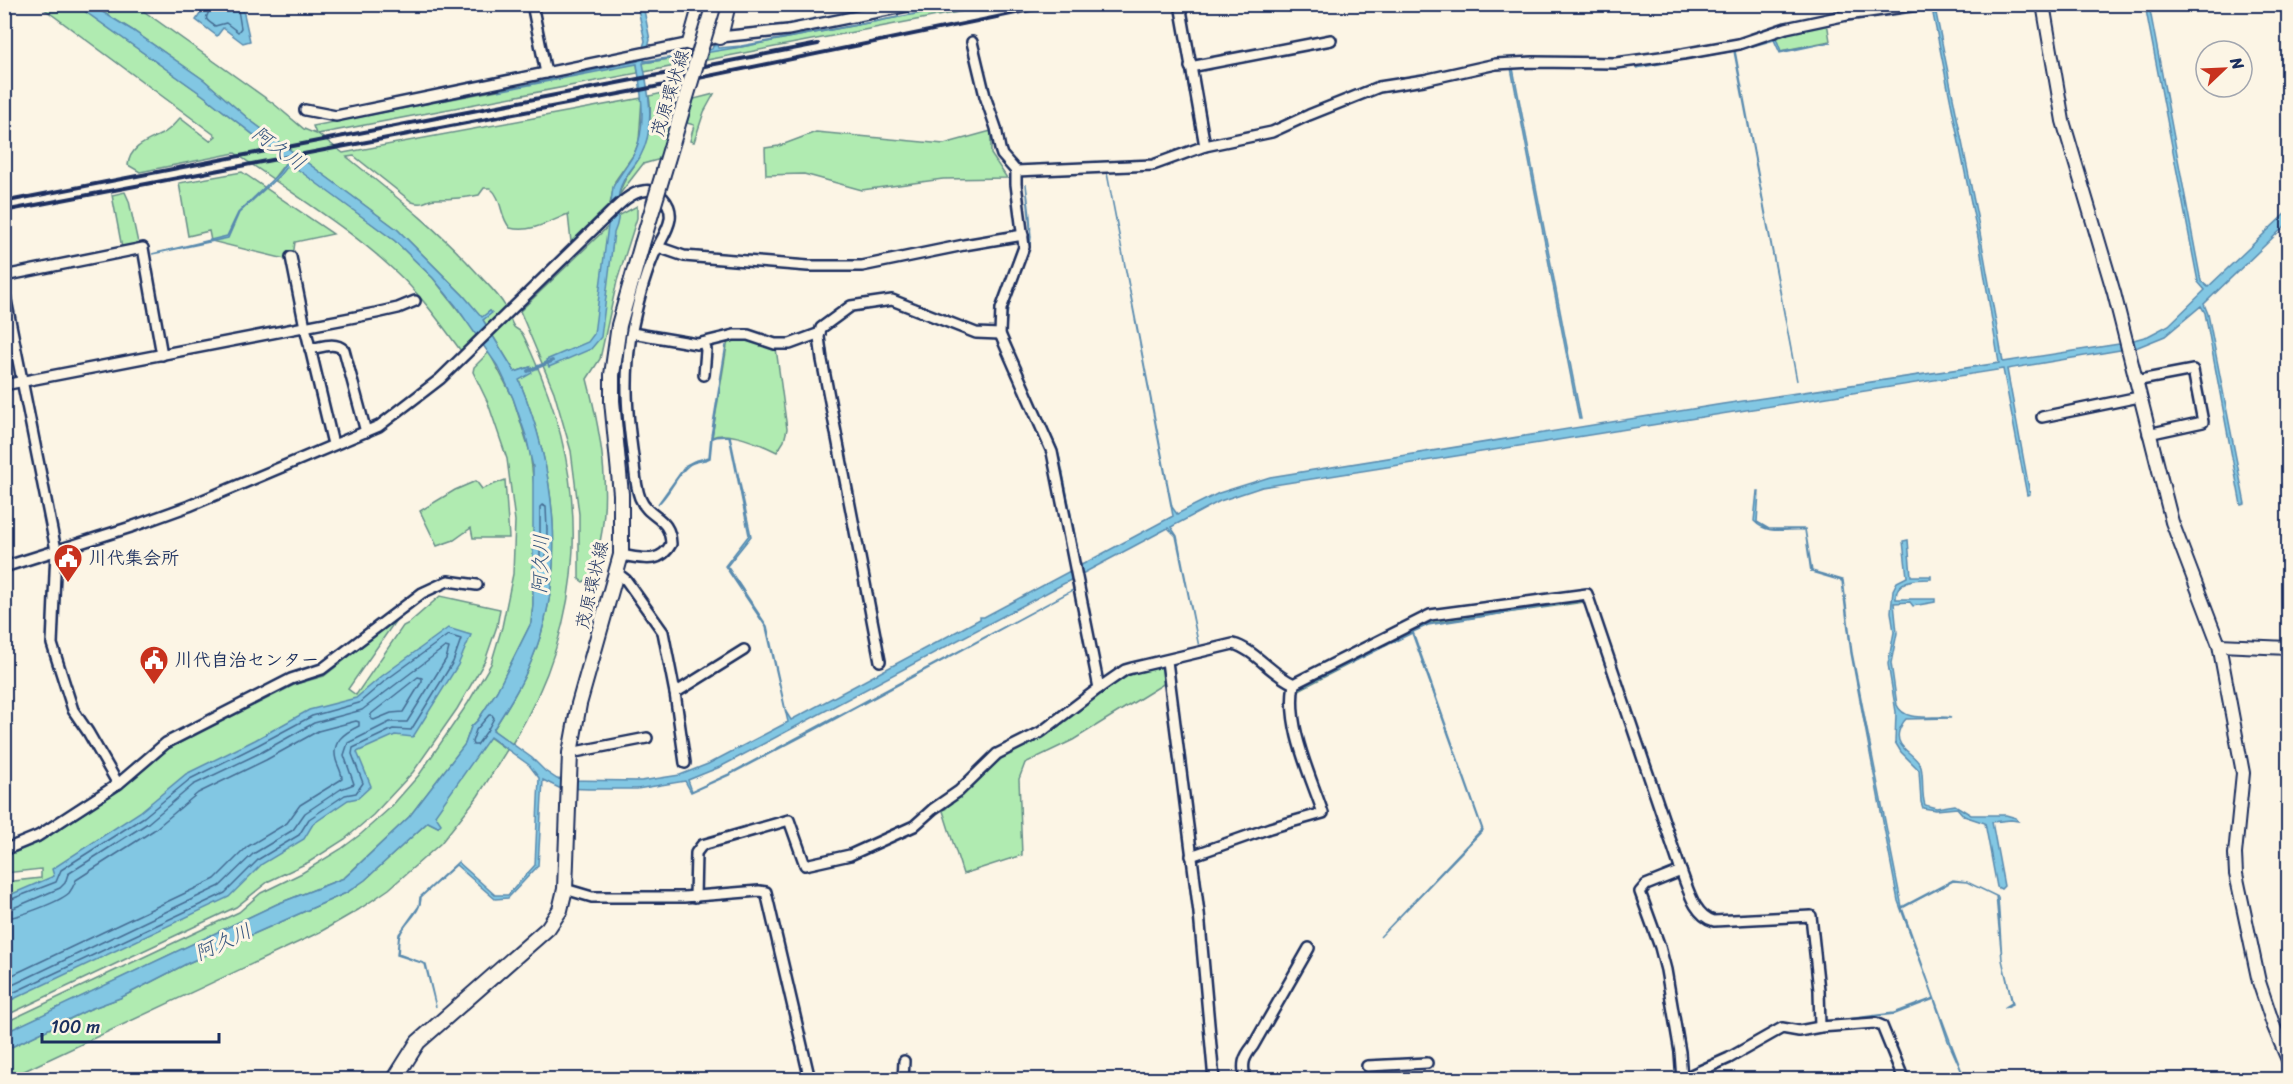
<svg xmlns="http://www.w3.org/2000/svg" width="2293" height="1084" viewBox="0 0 2293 1084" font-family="Sriracha,'Klee One',sans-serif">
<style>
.green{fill:#b0ebb1;stroke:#668d88;stroke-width:1.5}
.water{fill:#82c7e3;stroke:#598aae;stroke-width:1.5}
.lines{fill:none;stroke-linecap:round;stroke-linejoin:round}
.shore{stroke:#446c93;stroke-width:1.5}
.stream{stroke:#598aae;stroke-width:4}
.minor-casing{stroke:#1b2f5e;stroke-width:14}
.tertiary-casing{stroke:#1b2f5e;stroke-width:16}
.secondary-casing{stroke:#1b2f5e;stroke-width:18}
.minor{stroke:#fcf5e5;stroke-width:9}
.tertiary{stroke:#fcf5e5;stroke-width:12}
.secondary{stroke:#fcf5e5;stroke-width:14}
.rail{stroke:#1b2f5e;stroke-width:4}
.secondary-bridge-casing{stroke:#1b2f5e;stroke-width:18;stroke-linecap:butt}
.secondary-bridge{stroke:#fcf5e5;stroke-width:14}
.labels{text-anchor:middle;stroke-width:6;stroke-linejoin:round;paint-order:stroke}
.street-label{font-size:18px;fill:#1b2f5e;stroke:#fcf5e5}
.poi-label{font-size:18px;font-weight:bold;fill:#1b2f5e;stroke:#fcf5e5;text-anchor:start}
.water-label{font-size:20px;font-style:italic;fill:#35557f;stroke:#fcf5e5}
</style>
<rect width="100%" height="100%" fill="#fcf5e5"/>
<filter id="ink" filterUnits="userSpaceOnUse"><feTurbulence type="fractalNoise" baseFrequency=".0167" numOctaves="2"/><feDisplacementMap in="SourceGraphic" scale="12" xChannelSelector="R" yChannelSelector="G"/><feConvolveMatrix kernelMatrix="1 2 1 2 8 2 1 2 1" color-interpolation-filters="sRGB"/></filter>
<g filter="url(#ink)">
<g class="green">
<path d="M39,5h37l128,91 83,65 -14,18 -38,-26 -95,19 -12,-7c2,-19 20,-24 34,-31 7,-3 13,-11 18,-16l30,23 6,-5z"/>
<path d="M91,5h44l139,99 30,25 12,5 -3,-8 324,-63 1,10 -320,61 25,19 299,-55 -3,43 -5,13 -19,27 -5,23 -39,38 -3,-28c-19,8 -38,19 -58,14 -11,-12 -7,-30 -20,-40h-6l-5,7c-14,3 -29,4 -43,4 -10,0 -11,7 -24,3l-58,-46 -7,1c46,37 92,73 132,118 8,9 20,20 26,31 3,6 5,15 9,21 2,2 5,3 7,5 4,5 7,14 10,20 61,133 57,267 -19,392l-19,-14c14,-22 28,-44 38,-68 38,-90 24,-195 -12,-282l11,-13 -15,5 -32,-52 8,-7 -1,-2 -8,7 -19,-23 -65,-65 -147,-109 -47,-41 -72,-50z"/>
<polygon points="963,5 995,5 707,60 709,51 714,50 741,47"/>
<polygon points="1827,22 1830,41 1780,51 1775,38 1756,44 1779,34"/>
<polygon points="692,56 690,63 644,72 642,63"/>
<path d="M682,89l-21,70 -18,5 -24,31c3,-14 11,-22 18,-34 11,-17 16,-45 12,-65z"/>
<polygon points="714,94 704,112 694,142 690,141 694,125 687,123 694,99"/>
<polygon points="991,131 991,154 1007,178 943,179 862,190 804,174 766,175 765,148 779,146 816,132 944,144"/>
<path d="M289,162l106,79 38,37 44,56 -16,17c-20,-27 -40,-56 -65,-79 -37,-35 -80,-63 -122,-92z"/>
<polygon points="242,172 333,234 295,242 293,257 285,259 211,241 209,231 188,236 179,183"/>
<polygon points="125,192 129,201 138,243 122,248 112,195"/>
<path d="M637,206v12l-20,63 -17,78 -13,20c15,58 26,121 9,180 -2,9 -3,19 -13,23l-4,-3v-65l-8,-63 -17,-59 -34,-81 100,-96z"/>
<path d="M744,339l32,9 11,81 -3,12 -7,11c-16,-8 -49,-22 -65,-15l16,-97z"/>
<polygon points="489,352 513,398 530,452 534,486 533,604 531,623 497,691 478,720 471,727 465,744 409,817 344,878 277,904 5,1033 4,1023 239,912 261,893 302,873 341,849 361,834 390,808 419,775 468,703 491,664 502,627 513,574 515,521 507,459 488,403 473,372 474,367"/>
<polygon points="505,480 509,538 473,538 471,528 454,540 437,546 420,511 455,490 476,481 482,489"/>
<polygon points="440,596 500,609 497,626 485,661 457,709 413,772 373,815 345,839 309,862 269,881 236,907 5,1016 5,882 41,878 41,869 5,873 4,857 40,842 125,786 168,749 296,684 324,676 413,606 396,620 348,689 356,695 403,626 409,623"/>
<polygon points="1581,597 1585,602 1427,624 1297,691 1300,685 1427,620"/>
<polygon points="1159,666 1164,669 1165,683 1073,740 1025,763 1019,779 1022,855 963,874 943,811 1016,745 1040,738 1102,691 1140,669"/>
<polygon points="489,737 507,750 478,796 441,843 389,889 358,910 320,932 5,1080 5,1050 90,1009 120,998 188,963 346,893 365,880 428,822 438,827 434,815"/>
</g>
<g class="water">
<path d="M76,5h15l41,25 72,50 47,41 147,109 65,65 19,22 8,-6 2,2 -9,7 32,52 15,-5 2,6 -13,7c36,87 50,192 12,282 -10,24 -24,46 -38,68l39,28 13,13 12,8 8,1 76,1 39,-6 28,-11 80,-42 -22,-95 -41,-61 24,-31 -20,-99h-11l-6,2 -2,20c-7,4 -16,2 -22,8 -12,10 -19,29 -30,38l28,-39 8,-4 15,-4 2,-21 15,-91 -14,92 18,-1 21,100 -24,30 40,60 19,86 5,8 189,-101v-2h4l189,-101 -66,-343 65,334 5,7 42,-21 51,-16 453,-73 276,-41 -20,-121 -46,-228 3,-1 41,203 26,146 116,-18 29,-8 21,-11 36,-35 -7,-8 -53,-277h4l52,276 7,6 80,-76v12l-84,81 4,10 37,190 -4,1 -36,-192 -4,-7 -36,30 -27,11 -131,22 23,125 -3,1 -24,-126 -741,118 -42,14 -49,26 6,9 22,111 -23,-111 -8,-8 -448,239 -32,13 4,11 37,-17 344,-184 -251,136 -93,49 -38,17 -6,-11 -48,8h-48l-30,-1 -16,-8 -5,86 -30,32 -13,1 -39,-34 -35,32c0,17 -16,24 -21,38 -2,5 -1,14 -2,19l28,10 10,43 -11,-43 -28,-9 2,-21 20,-28 1,-9 38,-35 37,33h13l27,-30 4,-87 -10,-13 -39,-28 -55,78 6,9 -3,3 -10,-5 -63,58 -19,13 -158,70 -68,35 -30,11 -85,41 -1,-17 273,-129 67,-26 8,-7 57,-54 56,-73 6,-17 7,-7 19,-29 34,-68 2,-19v-137l-7,-31 -13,-38 -14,-30 -43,-62 -23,-28 -38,-37 -106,-78 -9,12 -41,38 -11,25 -76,16 75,-18 11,-23 41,-40 8,-12 -83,-65z"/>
<polygon points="206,5 242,5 250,41 243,43 223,28 217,36 196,20"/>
<path d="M637,5h6l7,35 -6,21 48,-6 20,-6 1,-3 4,-1 1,3 23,-2 222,-41 -222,42 -98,16c6,31 13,65 -3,94 -7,12 -19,22 -21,36 -3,18 3,21 -5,40l-13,104 -10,12 -42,18 -3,-7 42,-18 6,-8 19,-147c6,-12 16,-23 22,-35 12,-27 6,-60 2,-88l-139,27 140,-30 7,-20z"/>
<polygon points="1776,38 1781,51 1831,42 1780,53 1774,40 1735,51 1797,381 1734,51 1636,68 1735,50"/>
<polygon points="1511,68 1513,68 1581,419 1579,419"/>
<path d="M1026,184l5,53 -1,8c-10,30 -28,62 -23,93l50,110 3,11 19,96 -20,-96 -53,-120c-5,-36 16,-61 23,-94 4,-19 -1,-42 -3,-61z"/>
<path d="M1757,491h2l-2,31 12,7h36l7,42 31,9 9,73 50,254 51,-27 14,2 31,15 4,63 11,44 -9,4 8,-5 -10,-43 -6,-64 -29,-14 -14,-1 -51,27c21,57 40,115 63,171l-17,-38 -14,-42 -39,15 -71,8 70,-9 40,-15 -36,-97 -47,-248 -9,-72 -31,-9 -6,-42c-18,-2 -37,6 -51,-9z"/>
<path d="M1908,540l3,36h20v3c-15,0 -36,0 -35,20h39v3l-22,4 -3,-4 -16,1 3,30 -6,30 6,42c8,19 40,9 54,13l-45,1c-4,4 -5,7 -7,12 -5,18 17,22 22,36 3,12 0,26 4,38l11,3 19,-3 16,10h35l10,3 2,3 -7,-1 -19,2 12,64 -3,3 -4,-2 -12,-64 -21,-7 -7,-8 -21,2 -13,-2 -2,-6 -2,-32 -18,-18 -6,-10 1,-30 -8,-48 6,-32 -3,-20 2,-22 4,-8 10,-5 -4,-36z"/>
<polygon points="1583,601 1428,625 1413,632 1483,830 1380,937 1482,829 1412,633 1300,688 1427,624"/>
<polygon points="448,628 471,635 458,665 413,737 395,735 357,752 371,786 358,798 348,800 313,824 304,839 262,864 229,897 5,1003 5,897 54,876 52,869 140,812 186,774 255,740 309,710 356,698 382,676"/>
</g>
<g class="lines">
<g class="shore">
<path d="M211,4c-1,14 -12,12 4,22l11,-3 12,9 3,-4 -4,-24"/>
<polygon points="542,505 546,507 547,530 546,561 543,564 540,561 540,507"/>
<polygon points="418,677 422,678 422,681 403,712 391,713 374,720 371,719 371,714"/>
<polygon points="489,715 492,715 494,718 487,731 477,745 473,745 472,742 476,730"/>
<polyline points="4,902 56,882 61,870 144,817 190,779 258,745 312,716 359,703 386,680 448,635 461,639 453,662 411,730 393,729 353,748 352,754 363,783 356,793 345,795 309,819 299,835 259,859 225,893 4,997"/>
<polyline points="4,909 11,909 60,888 65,883 68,874 148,823 193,785 262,752 314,723 362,710 445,647 449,648 446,659 407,722 390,722 348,743 344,755 354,784 341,789 305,813 293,830 253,854 220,886 4,989"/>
<path d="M4,918c13,0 55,-16 65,-25 3,-4 5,-8 7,-13l78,-50 44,-37 68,-33 52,-29 38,-10 3,1v4c-15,7 -28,16 -23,34 2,7 6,12 6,19l-42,26 -13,18 -40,24 -32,32 -211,100"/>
</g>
<polyline class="stream" points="528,371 552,361"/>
<g class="minor-casing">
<g id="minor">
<polyline points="532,4 546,73"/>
<polyline points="1180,4 1205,146"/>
<path d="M972,42l13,54 11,32 4,21 2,6 14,16v13l8,63 -23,62 -1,25 52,118 47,236 26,-18 7,-2 101,-24c21,5 39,31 61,40"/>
<polyline points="1190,67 1331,40"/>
<polyline points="305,110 336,116 720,37 788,30 918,4"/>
<polyline points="1016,171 1153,165 1205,146 1272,132 1309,115 1379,87 1424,80 1496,64 1533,62 1616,63 1683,54 1739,44 1786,28 1847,15 1926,4"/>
<polyline points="658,247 684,256 808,266 862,266 964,245 1023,235"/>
<polyline points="291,257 305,327 333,444"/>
<polyline points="4,276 143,248 162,355"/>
<polyline points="4,290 56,550 52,644 73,710 88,732 118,784"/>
<polyline points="632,333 697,344 734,335 748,335 775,344 790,344 820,333"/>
<path d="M310,349c12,-2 25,-8 34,1l22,82"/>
<polyline points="704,375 706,350 704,343"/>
<polyline points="2135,381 2193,370 2203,422 2148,434"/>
<polyline points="4,385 376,313 398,308 415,301"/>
<polyline points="2042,417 2139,397"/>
<path d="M4,567l127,-40 58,-21 190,-80 61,-47 163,-159c11,-10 25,-27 40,-29 16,-3 29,13 27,28 -2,13 -12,25 -17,38 -10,24 -17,52 -22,78 -7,45 -4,78 2,122 2,13 2,28 7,41 9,22 30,17 31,46 -11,21 -30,14 -50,11"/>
<polyline points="617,573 626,580 663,632 675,693 744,650"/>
<polyline points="880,661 822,360 819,337 821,328 851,306 892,300 976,333 1000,334"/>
<polyline points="1167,661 1199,913 1214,1080"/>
<polyline points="675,693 685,763"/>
<polyline points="570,753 647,738"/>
<polyline points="4,850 38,836 118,784 166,743 291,679 322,669 422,593 448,581 477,585"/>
<path d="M1191,856l79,-28 53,-15c-13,-39 -37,-87 -29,-129l3,-2 133,-67 157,-21 94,277c7,17 13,45 33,50l97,-5 8,74 1,37"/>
<polyline points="1681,871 1646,885 1640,892 1660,947 1666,970 1680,1052 1682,1080"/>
<polyline points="565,889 592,897 684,897 759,891 766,892 810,1080"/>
<polyline points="695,897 696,853 702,845 789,820 805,865 850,855 914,826 933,809 959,791 997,754 1041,732 1099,688"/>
<polyline points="1367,1066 1427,1063"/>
<polyline points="1682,1079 1729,1058 1782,1028 1799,1031 1820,1027 1875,1023 1882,1026 1904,1080"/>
<polyline points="903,1080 904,1061"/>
<path d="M1245,1080c-3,-16 -2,-22 8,-34l56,-98"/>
</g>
</g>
<g class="tertiary-casing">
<g id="tertiary">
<polyline points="2043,4 2063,121 2114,293 2172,522 2219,645 2243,773 2235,854 2236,874 2259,982 2274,1027 2288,1060"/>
<polyline points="2219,645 2288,648"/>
</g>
</g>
<g class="secondary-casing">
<g id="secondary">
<polyline points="720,37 728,4"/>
<polyline points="690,43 701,4"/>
<polyline points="394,1080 418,1042 548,928 560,910 565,889 570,753 579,704 621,555 621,494 612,401 612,375 619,325 642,244"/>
</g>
</g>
<use href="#minor" class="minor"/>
<use href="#tertiary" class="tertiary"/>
<use href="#secondary" class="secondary"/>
<g class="rail">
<polyline points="8,201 818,44"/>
<polyline points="4,211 640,90 1060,4"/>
</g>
<g class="secondary-bridge-casing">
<polyline id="secondary-bridge" points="642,244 714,4"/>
</g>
<use href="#secondary-bridge" class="secondary-bridge"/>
</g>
</g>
<defs>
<g id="civic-pin" transform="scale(1.5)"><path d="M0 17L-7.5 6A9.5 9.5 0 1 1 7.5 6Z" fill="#c8321e" stroke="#fcf5e5"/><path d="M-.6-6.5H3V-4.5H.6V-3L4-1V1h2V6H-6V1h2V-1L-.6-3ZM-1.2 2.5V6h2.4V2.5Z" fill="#fff"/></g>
</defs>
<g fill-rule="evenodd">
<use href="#civic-pin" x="68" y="558"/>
<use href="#civic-pin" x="154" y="660"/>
</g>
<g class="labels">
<g class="street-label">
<text transform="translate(670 93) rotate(-73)" y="6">茂原環状線</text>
<text transform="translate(592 585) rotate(-77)" y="6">茂原環状線</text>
</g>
<g class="poi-label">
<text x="89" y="564">川代集会所</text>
<text x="175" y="666">川代自治センター</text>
</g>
<g class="water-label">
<text transform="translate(279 148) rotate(36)" y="7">阿久川</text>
<text transform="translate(540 564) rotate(-88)" y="7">阿久川</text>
<text transform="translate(223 942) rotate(-25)" y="7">阿久川</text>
</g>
</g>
<rect width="2293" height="1084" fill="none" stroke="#fcf5e5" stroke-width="24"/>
<rect x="12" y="12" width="2269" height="1060" fill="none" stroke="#1b2f5e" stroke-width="2" filter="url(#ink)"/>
<g transform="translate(2224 69) rotate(67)"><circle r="28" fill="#fcf5e5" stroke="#a2a6af" stroke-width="1.5"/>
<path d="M0-4.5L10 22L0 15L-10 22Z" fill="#c8321e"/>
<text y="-9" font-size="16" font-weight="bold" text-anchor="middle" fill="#1b2f5e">N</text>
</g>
<path d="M42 1033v9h177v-9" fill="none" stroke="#1b2f5e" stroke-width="3"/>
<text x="51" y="1033" font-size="18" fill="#1b2f5e" stroke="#fcf5e5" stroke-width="4.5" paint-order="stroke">100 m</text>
</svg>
